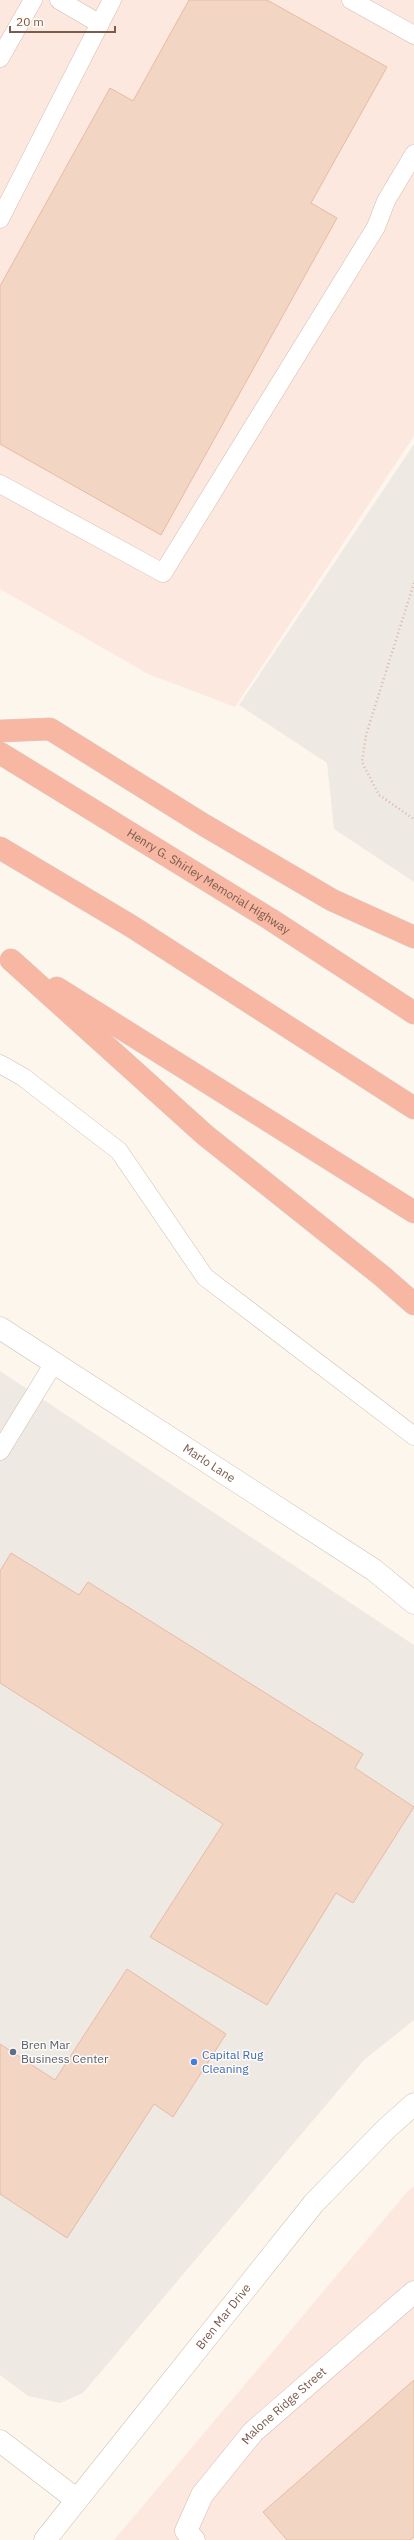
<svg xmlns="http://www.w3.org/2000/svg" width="414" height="2540" viewBox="0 0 414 2540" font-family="'IBM Plex Sans',sans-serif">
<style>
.commercial{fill:#fde8e0}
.industrial{fill:#efe9e4}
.building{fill:#f3d5c3;stroke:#e6bba3}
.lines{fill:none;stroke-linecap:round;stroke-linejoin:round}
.lane-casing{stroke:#d1beb0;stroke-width:19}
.street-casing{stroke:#d1beb0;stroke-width:23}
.highway-casing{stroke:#dad1cd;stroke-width:23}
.path{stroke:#d9b8a5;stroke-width:2.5;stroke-dasharray:1 3;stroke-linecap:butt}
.lane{stroke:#fff;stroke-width:18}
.street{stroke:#fff;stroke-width:22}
.highway{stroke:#f7b7a3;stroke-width:22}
.service-dot{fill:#5c6f8a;stroke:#fffaf3;stroke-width:1.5}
.shop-dot{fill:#3f7fe0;stroke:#fffaf3;stroke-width:1.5}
.labels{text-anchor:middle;stroke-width:3;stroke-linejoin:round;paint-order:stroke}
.street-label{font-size:12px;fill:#7a5c4d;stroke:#fffaf3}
.service-label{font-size:12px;fill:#4e5e75;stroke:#fffaf3;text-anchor:start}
.shop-label{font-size:12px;fill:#366cbe;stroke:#fffaf3;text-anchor:start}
</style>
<rect width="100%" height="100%" fill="#fdf6ec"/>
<g class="commercial">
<polygon points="0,0 414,0 414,436 235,707 148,674 0,589"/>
<polygon points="414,2186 414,2540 114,2540 407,2192"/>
</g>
<g class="industrial">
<polygon points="414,444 414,882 334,829 327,763 239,705"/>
<polygon points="0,1371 414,1645 414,2020 364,2060 83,2393 60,2403 28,2396 0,2375"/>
</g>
<g class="building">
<polygon points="189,0 267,0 387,67 311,203 337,218 161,535 0,444 0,286 110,88 133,101"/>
<polygon points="11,1553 79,1595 88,1582 363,1754 355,1768 414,1807 353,1903 336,1893 267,2005 150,1937 223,1824 0,1683 0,1571"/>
<polygon points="127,1969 226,2034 173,2117 154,2104 67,2238 0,2194 0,2044 55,2080"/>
<polygon points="414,2380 414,2537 410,2540 287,2540 263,2512"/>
</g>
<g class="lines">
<g class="lane-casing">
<g id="lane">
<polyline points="59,0 100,24"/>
<polyline points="351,0 414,35"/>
<polyline points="0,58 33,0"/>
<polyline points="0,219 112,0"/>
<polyline points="0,484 163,573 376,227 386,201 414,154"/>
<polyline points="0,1064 23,1077 119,1151 205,1277 414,1436"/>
<polyline points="0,1451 54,1363"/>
</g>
</g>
<g class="street-casing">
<g id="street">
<path id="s1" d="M0,1328l374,242 40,33"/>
<polyline points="0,2441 77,2500"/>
<path id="s2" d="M45,2540l269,-337 72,-74 28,-25"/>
<path id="s3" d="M194,2540l-8,-9 16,-36 51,-63 161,-140"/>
</g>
</g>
<g class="highway-casing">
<g id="highway">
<polyline points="0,731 50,729 204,825 332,900 414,937"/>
<path id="s4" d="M0,753l270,166 144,94"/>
<polyline points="0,848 131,926 414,1108"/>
<polyline points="11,960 205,1135 382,1276 414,1304"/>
<polyline points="57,988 414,1212"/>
</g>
</g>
<polyline class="path" points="414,583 366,735 362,762 379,795 414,819"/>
<use href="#lane" class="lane"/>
<use href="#street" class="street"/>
<use href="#highway" class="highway"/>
</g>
<circle class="service-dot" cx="13" cy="2052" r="4"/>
<circle class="shop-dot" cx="194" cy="2062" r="4"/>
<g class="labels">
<g class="street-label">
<text dy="4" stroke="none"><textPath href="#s4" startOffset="245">Henry G. Shirley Memorial Highway</textPath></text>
<text dy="4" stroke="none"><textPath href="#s1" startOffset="249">Marlo Lane</textPath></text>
<text dy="4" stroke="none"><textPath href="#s2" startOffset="286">Bren Mar Drive</textPath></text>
<text dy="4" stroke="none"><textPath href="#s3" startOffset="173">Malone Ridge Street</textPath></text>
</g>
<g class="service-label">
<text x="21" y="2049">Bren Mar<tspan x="21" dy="14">Business Center</tspan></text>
</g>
<g class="shop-label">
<text x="202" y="2059">Capital Rug<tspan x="202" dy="14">Cleaning</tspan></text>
</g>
</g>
<path d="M10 26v6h105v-6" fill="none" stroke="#7a5c4d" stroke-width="2"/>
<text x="16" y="26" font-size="12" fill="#7a5c4d" stroke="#fffaf3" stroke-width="3" paint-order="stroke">20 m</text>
</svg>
